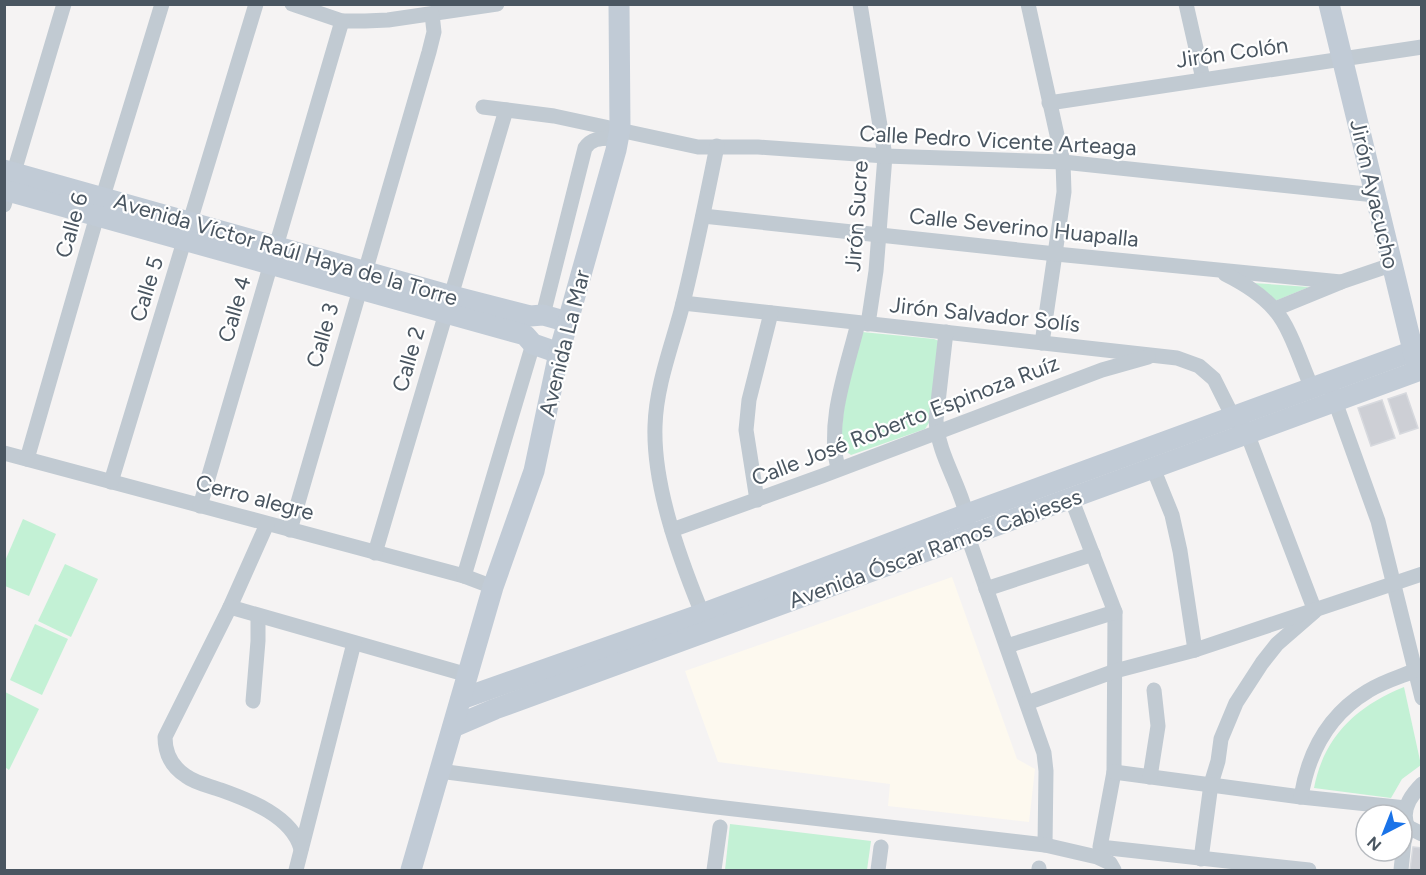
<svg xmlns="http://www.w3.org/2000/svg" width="1426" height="875" viewBox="0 0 1426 875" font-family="Figtree,sans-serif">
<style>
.commercial{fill:#fdf9ef}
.green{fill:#c3f1d5}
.building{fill:#cdcfd5;stroke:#d7d9de;stroke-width:1.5}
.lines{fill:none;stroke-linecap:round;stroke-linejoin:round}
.street{stroke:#c1cad2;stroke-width:15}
.secondary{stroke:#c1cbd6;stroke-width:21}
.labels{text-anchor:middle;stroke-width:4.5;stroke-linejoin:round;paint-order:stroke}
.street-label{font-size:22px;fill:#4a5661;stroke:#fff}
</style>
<rect width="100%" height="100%" fill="#f5f3f3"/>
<polygon class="commercial" points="952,577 1017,759 1035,769 1029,822 888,806 890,784 718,762 685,671"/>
<g class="green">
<polygon points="1253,283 1309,287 1275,301"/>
<polygon points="862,332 934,339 939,341 930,421 925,429 851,455 844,450 840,444 845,399"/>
<polygon points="23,519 56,534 29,596 5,586 5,561"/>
<polygon points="65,564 98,579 71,637 38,621"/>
<polygon points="35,624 68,639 42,695 10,680"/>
<path d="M1404,687l17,78 -19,14 -11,19 -77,-10c10,-52 43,-82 90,-101z"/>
<polygon points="5,692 39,709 9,770 5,767"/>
<polygon points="730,824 871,841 867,870 725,870"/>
</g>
<g class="building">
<polygon points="1406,393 1418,428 1400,434 1388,399"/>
<polygon points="1382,400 1395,438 1371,446 1358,408"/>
<polygon points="1413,847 1422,848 1422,870 1410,870"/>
</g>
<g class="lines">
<g class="street">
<polyline points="292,4 342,21 365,21 388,20 497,4"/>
<polyline points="860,4 885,156 876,271 868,324"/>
<polyline points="1028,4 1063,162 1064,192 1042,343"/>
<polyline points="1186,4 1203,79"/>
<polyline points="1049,103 1422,47"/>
<polyline points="483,107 554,116 698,147 758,147 885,156 1063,162 1375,195"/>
<polyline points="4,205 64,4"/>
<polyline points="703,216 1056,254 1341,282"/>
<path d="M1225,274c18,9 36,20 49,35 17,19 27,55 38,79"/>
<polyline points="683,303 1177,358 1199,366 1214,379 1233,417 1247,433 1315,611 1277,644 1262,663 1236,703 1221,739 1218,761 1211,784 1201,859"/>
<polyline points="1275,309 1341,282 1391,265"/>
<path d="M543,315l42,-167c8,-12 20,-9 33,-10"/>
<path d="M946,332l-10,88c2,34 22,61 30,93 2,7 1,16 2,24l76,216 2,18 -1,74"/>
<polyline points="1332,393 1378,521 1422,698"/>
<polyline points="4,453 464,576 493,587"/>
<polyline points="27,459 97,216 162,4"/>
<polyline points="1153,468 1172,515 1180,551 1195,650"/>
<path d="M838,469c-12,-48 9,-100 20,-146"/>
<polyline points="111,482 256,4"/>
<polyline points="1071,498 1115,612 1114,772 1100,847 1309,870"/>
<polyline points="757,500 746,430 749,400 771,313"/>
<polyline points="200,506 342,21"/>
<polyline points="290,530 429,52 434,32 432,14"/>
<polyline points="672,530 822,476 1102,370 1148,357"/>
<polyline points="375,553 506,110"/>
<polyline points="464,576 533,344"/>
<polyline points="986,589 1093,554"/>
<polyline points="230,607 267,524"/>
<path d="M706,623c-24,-58 -53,-134 -51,-197 1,-39 16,-78 26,-115 14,-55 25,-110 36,-165"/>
<polyline points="1007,646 1115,612"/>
<polyline points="253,701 258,641 258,616"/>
<polyline points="1027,703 1115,671 1195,650 1422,574"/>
<polyline points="439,771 708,806 1045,845 1097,857 1110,863 1114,870"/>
<polyline points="1114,772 1301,797 1406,808"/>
<polyline points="1150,777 1158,726 1154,690"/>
<path d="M1301,797c7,-43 27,-82 67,-106 14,-9 31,-14 46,-20"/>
<polyline points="1408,827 1422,834"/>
<path d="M301,849c-9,-33 -52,-49 -80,-59 -11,-4 -26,-7 -35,-14 -14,-9 -21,-23 -21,-39l65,-130 238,68"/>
<polyline points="296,870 354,643"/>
<polyline points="714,870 720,827"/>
<polyline points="878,870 881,847"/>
<polyline points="1039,870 1039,868"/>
<path d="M1401,870l3,-28 4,-15c-8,-16 2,-31 14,-43"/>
</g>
<g class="secondary">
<polyline points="4,170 452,296 530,316 543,315 568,322"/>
<polyline points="4,190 525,335 533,344 559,353"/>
<polyline points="461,699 702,614 967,514 1413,351"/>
<polyline points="453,727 495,709 1418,371 1329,4"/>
<polyline points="411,870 493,587 534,471 559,353 616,150 620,129 619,4"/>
</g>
</g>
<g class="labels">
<g class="street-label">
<text transform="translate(1232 52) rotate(-8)" y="8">Jirón Colón</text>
<text transform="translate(998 140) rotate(3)" y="8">Calle Pedro Vicente Arteaga</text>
<text transform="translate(1375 194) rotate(77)" y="8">Jirón Ayacucho</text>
<text transform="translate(856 216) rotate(-86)" y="8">Jirón Sucre</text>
<text transform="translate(71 225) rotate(-74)" y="8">Calle 6</text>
<text transform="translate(1024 227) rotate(6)" y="8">Calle Severino Huapalla</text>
<text transform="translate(286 249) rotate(16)" y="8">Avenida Víctor Raúl Haya de la Torre</text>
<text transform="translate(146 289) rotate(-73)" y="8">Calle 5</text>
<text transform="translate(234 309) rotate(-74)" y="8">Calle 4</text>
<text transform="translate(985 314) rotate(6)" y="8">Jirón Salvador Solís</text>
<text transform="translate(322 335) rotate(-74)" y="8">Calle 3</text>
<text transform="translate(564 343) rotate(-76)" y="8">Avenida La Mar</text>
<text transform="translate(408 359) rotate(-74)" y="8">Calle 2</text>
<text transform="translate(905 420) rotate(-21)" y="8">Calle José Roberto Espinoza Ruíz</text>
<text transform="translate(255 497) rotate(15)" y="8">Cerro alegre</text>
<text transform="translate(935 548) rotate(-20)" y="8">Avenida Óscar Ramos Cabieses</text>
</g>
</g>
<rect width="1426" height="875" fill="none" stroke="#4a5661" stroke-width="12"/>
<g transform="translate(1384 833) rotate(222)"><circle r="28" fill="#ffffff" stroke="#b7bbc0" stroke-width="1.5"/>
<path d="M0-4.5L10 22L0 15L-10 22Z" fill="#1a73e8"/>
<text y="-9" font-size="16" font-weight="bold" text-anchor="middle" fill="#4a5661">N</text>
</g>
</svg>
